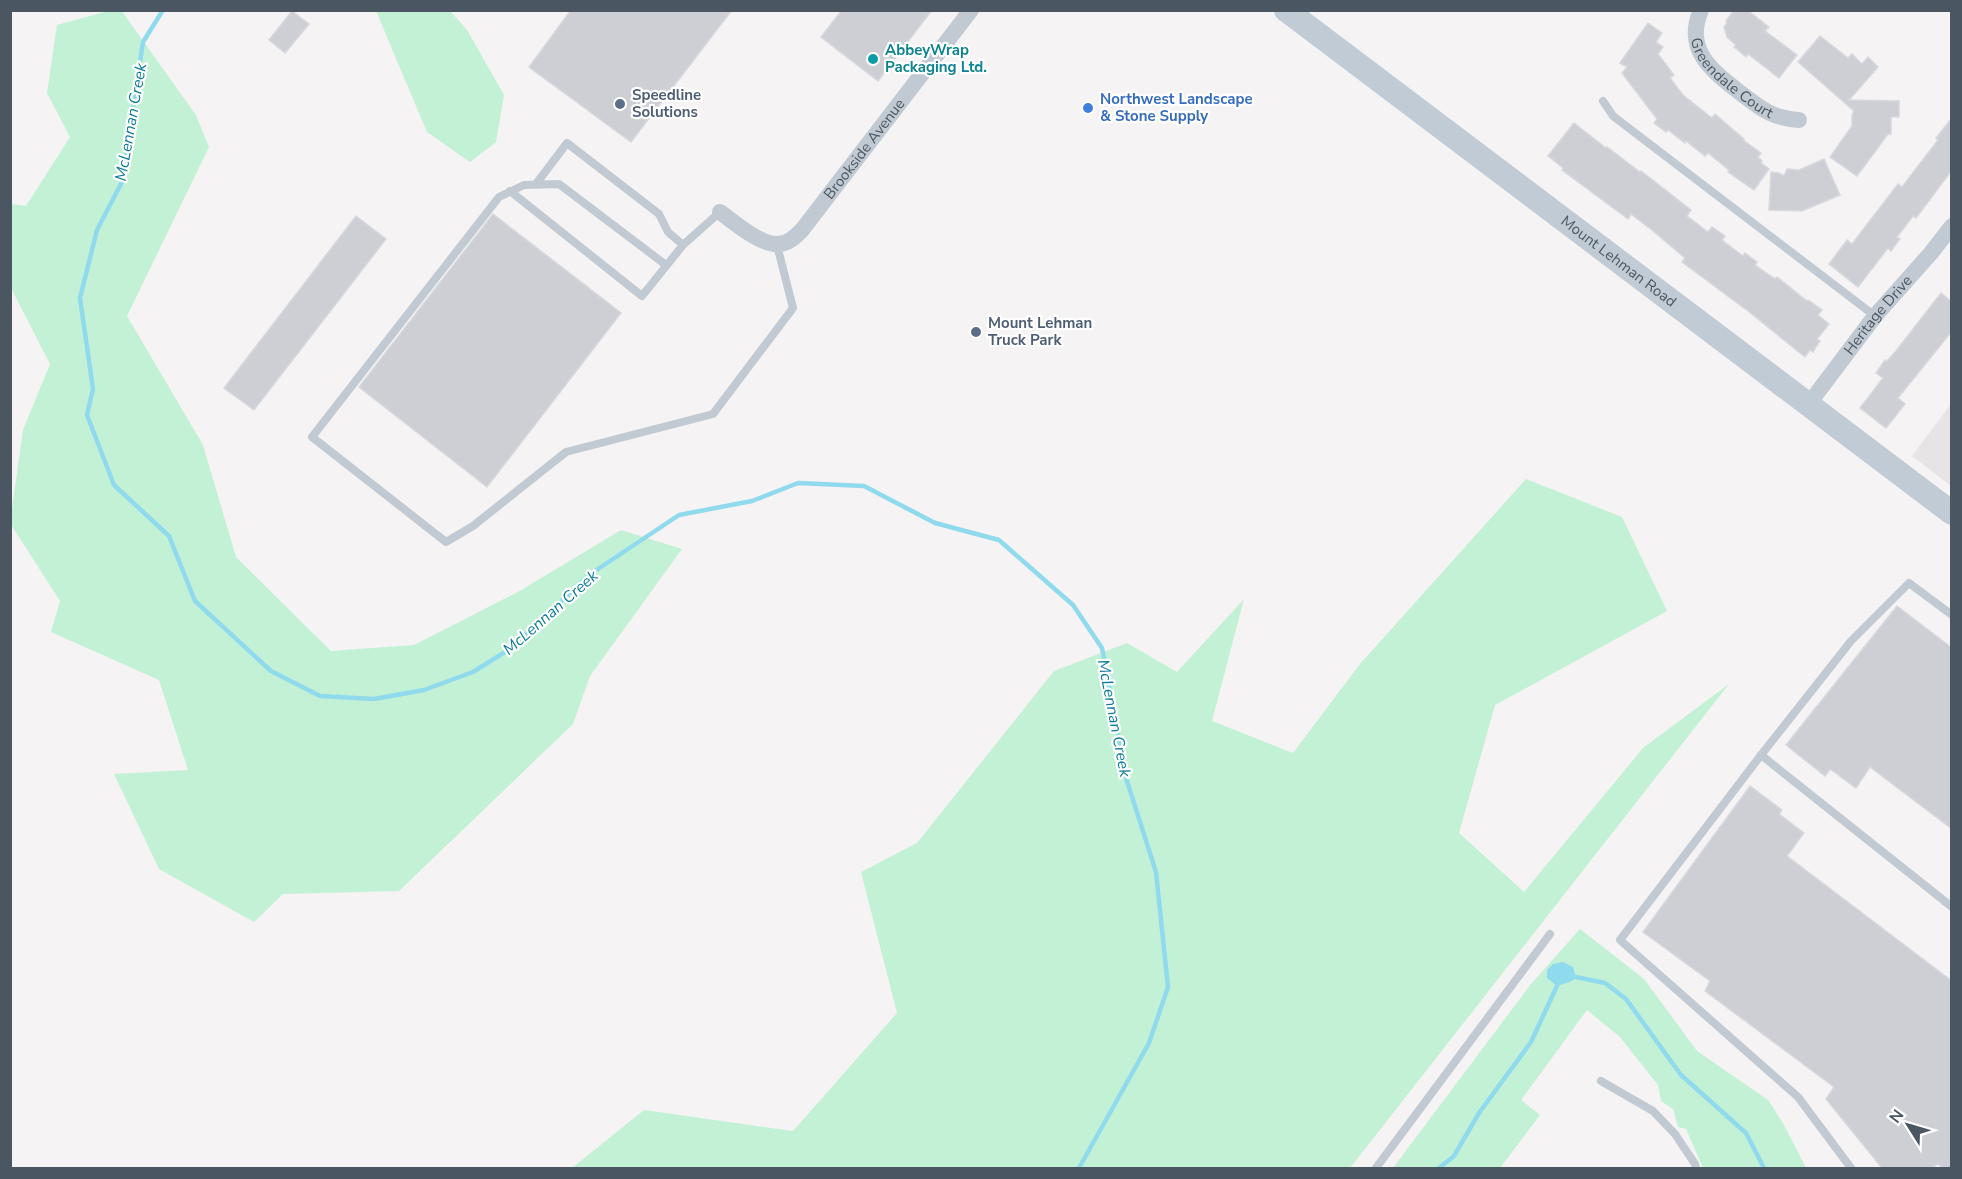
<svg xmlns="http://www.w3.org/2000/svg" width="1962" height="1179" viewBox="0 0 1962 1179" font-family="'Nunito Sans',sans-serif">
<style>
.education{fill:#e6e4e5}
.green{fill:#c3f1d5}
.water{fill:#90daee}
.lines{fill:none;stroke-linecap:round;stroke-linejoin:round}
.stream{stroke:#90daee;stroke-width:4.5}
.building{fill:#cdcfd5;stroke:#d7d9de;stroke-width:1.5}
.service{stroke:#c1cad2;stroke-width:8}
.minor{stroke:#c1cad2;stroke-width:16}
.secondary{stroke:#c1cbd6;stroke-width:24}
.culture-dot{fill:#0f9aa8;stroke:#fff;stroke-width:2}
.service-dot{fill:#5c6f8a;stroke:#fff;stroke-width:2}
.shop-dot{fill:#3f7fe0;stroke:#fff;stroke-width:2}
.labels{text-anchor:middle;stroke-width:4.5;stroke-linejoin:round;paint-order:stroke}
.culture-label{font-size:15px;font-weight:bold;fill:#0d838f;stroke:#fff;text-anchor:start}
.street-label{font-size:15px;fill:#4a5661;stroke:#fff}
.service-label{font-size:15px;font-weight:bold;fill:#4e5e75;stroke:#fff;text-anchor:start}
.shop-label{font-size:15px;font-weight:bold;fill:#366cbe;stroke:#fff;text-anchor:start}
.water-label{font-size:16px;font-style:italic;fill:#0c7c9b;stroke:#fff}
</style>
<rect width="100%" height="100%" fill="#f5f3f3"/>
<polygon class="education" points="1951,404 1951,486 1912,456"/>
<g class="green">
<polygon points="121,10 196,115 209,147 127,316 203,445 236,557 331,651 414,645 518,592 621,530 682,549 590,676 573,724 399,891 283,894 254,922 159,869 114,774 188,770 159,680 51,632 60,601 10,523 23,430 50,364 11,288 11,204 26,206 70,137 47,93 57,25 108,11"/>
<polygon points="376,11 450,11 467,30 504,95 496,142 470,162 427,132"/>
<polygon points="1526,479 1622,517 1667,611 1495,705 1459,833 1524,892 1643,748 1729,684 1350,1168 572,1168 644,1110 793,1131 897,1013 861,872 917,843 1054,671 1127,643 1177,672 1244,599 1212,721 1293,753 1360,664"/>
<polygon points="1580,929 1644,979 1697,1051 1768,1100 1783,1123 1806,1168 1703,1168 1686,1129 1678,1127 1673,1109 1661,1101 1658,1085 1620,1037 1587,1010 1521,1100 1540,1115 1500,1168 1393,1168 1531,984"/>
</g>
<polygon class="water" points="1563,962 1573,967 1576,977 1572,981 1557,986 1547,978 1547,970 1553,964"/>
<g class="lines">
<g class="stream">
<polyline points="163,10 143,42 122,182 97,230 80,298 93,389 87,415 114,485 169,536 195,601 271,671 320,696 374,699 424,690 473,672 513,647 589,575 679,515 752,501 798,483 864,486 935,523 999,540 1073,605 1102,648 1126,778 1156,872 1168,987 1149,1043 1079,1168"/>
<polyline points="1576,977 1605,983 1626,999 1681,1075 1746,1133 1764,1168"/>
<polyline points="1439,1168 1454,1156 1479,1113 1531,1042 1557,986"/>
</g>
</g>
<g class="building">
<polygon points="571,10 732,10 631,142 529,67"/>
<polygon points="842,10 932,10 878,81 821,37"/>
<polygon points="1734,10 1747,10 1769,27 1765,31 1797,55 1779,78 1748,54 1746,57 1734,47 1736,45 1727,37 1724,27 1727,23 1726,21"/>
<polygon points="292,11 309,24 285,53 269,40"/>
<polygon points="1648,23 1662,33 1656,42 1663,47 1658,54 1674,75 1670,78 1683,95 1712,118 1715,114 1744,139 1743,140 1761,153 1758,157 1762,161 1761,163 1769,169 1754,190 1728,172 1729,170 1708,153 1705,156 1686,141 1685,143 1668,130 1666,132 1654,123 1657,119 1622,73 1627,67 1620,63"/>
<polygon points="1820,36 1848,58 1852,54 1862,64 1868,57 1878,67 1849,100 1899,101 1899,117 1891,117 1891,134 1888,134 1857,176 1830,157 1852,126 1852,115 1854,111 1798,62"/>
<polygon points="1952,118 1952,170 1916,218 1913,216 1897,237 1900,239 1891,251 1888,248 1858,287 1829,264 1847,240 1852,244 1898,184 1902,187 1938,140 1936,138"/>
<polygon points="1574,123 1606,148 1607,147 1640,172 1641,171 1691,210 1687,216 1708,232 1712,227 1725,236 1722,240 1743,256 1745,253 1757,262 1755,265 1775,279 1777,277 1807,301 1808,300 1822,310 1818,315 1829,324 1817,339 1820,341 1813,352 1810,350 1805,357 1748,311 1682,262 1685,258 1653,231 1631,214 1628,219 1562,170 1563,168 1548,156"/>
<polygon points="1824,159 1840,195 1802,211 1769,210 1771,172 1779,173 1784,176 1787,169 1799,170"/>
<polygon points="493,214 621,313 487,487 359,387"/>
<polygon points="356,216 386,239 254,410 224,388"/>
<polygon points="1941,293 1952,302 1952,331 1898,398 1905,404 1886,428 1860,408 1883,378 1876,373 1885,360 1887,361 1896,351"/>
<polygon points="1897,606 1952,648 1952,829 1870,767 1856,788 1830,769 1825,776 1786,745"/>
<polygon points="1750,786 1782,810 1779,814 1804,833 1787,856 1952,981 1952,1168 1943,1168 1938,1164 1932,1168 1882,1168 1826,1099 1834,1087 1705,991 1710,981 1643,932"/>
</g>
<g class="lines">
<g class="service">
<polyline points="1603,101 1613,116 1875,316"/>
<polyline points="536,184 567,143 659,214 668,232 683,245"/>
<polyline points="510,191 642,296 683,245 720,212"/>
<polyline points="666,265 559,184 524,185 499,197 312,437 446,542 473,526 566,452 713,414 793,308 777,245"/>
<polyline points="1761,755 1952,907"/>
<polyline points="1601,1081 1653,1111 1675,1134 1695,1164 1696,1168"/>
<polyline points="1376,1168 1550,934"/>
<polyline points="1851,1168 1798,1097 1620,940 1761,755 1851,641 1909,583 1952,615"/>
</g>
<g class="minor">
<path id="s1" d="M1701,10c-17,39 10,60 37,81 22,17 33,27 61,29"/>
<path id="s2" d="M720,212c14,10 40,33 58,32 10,0 17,-7 24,-14l169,-220"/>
<path id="s3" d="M1808,405l67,-89 56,-63 21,-27"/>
</g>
<path class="secondary" id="s4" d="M1286,10l666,503"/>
</g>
<circle class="culture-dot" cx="873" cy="59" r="6"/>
<g class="service-dot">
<circle cx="620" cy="104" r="6"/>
<circle cx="976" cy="332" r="6"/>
</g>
<circle class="shop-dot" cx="1088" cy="108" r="6"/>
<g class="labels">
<g class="culture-label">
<text x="885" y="55">AbbeyWrap<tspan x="885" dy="17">Packaging Ltd.</tspan></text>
</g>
<g class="street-label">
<text dy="5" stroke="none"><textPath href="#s1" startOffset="84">Greendale Court</textPath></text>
<text dy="5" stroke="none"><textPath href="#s2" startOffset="198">Brookside Avenue</textPath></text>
<text dy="5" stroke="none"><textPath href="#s4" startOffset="417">Mount Lehman Road</textPath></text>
<text dy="5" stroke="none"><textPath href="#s3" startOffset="114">Heritage Drive</textPath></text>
</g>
<g class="service-label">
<text x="632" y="100">Speedline<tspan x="632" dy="17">Solutions</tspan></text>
<text x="988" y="328">Mount Lehman<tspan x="988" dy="17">Truck Park</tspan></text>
</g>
<g class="shop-label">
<text x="1100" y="104">Northwest Landscape<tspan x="1100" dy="17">&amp; Stone Supply</tspan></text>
</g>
<g class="water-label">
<text transform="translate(130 122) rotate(-80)" y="6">McLennan Creek</text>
<text transform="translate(550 612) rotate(-41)" y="6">McLennan Creek</text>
<text transform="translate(1115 718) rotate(79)" y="6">McLennan Creek</text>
</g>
</g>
<rect width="1962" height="1179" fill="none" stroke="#4a5661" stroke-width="24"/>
<g transform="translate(1908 1125) rotate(307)" stroke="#ffffff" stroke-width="4.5" paint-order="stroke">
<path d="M0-4.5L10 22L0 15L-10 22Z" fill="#4a5661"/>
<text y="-9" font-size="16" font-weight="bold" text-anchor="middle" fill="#4a5661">N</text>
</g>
</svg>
